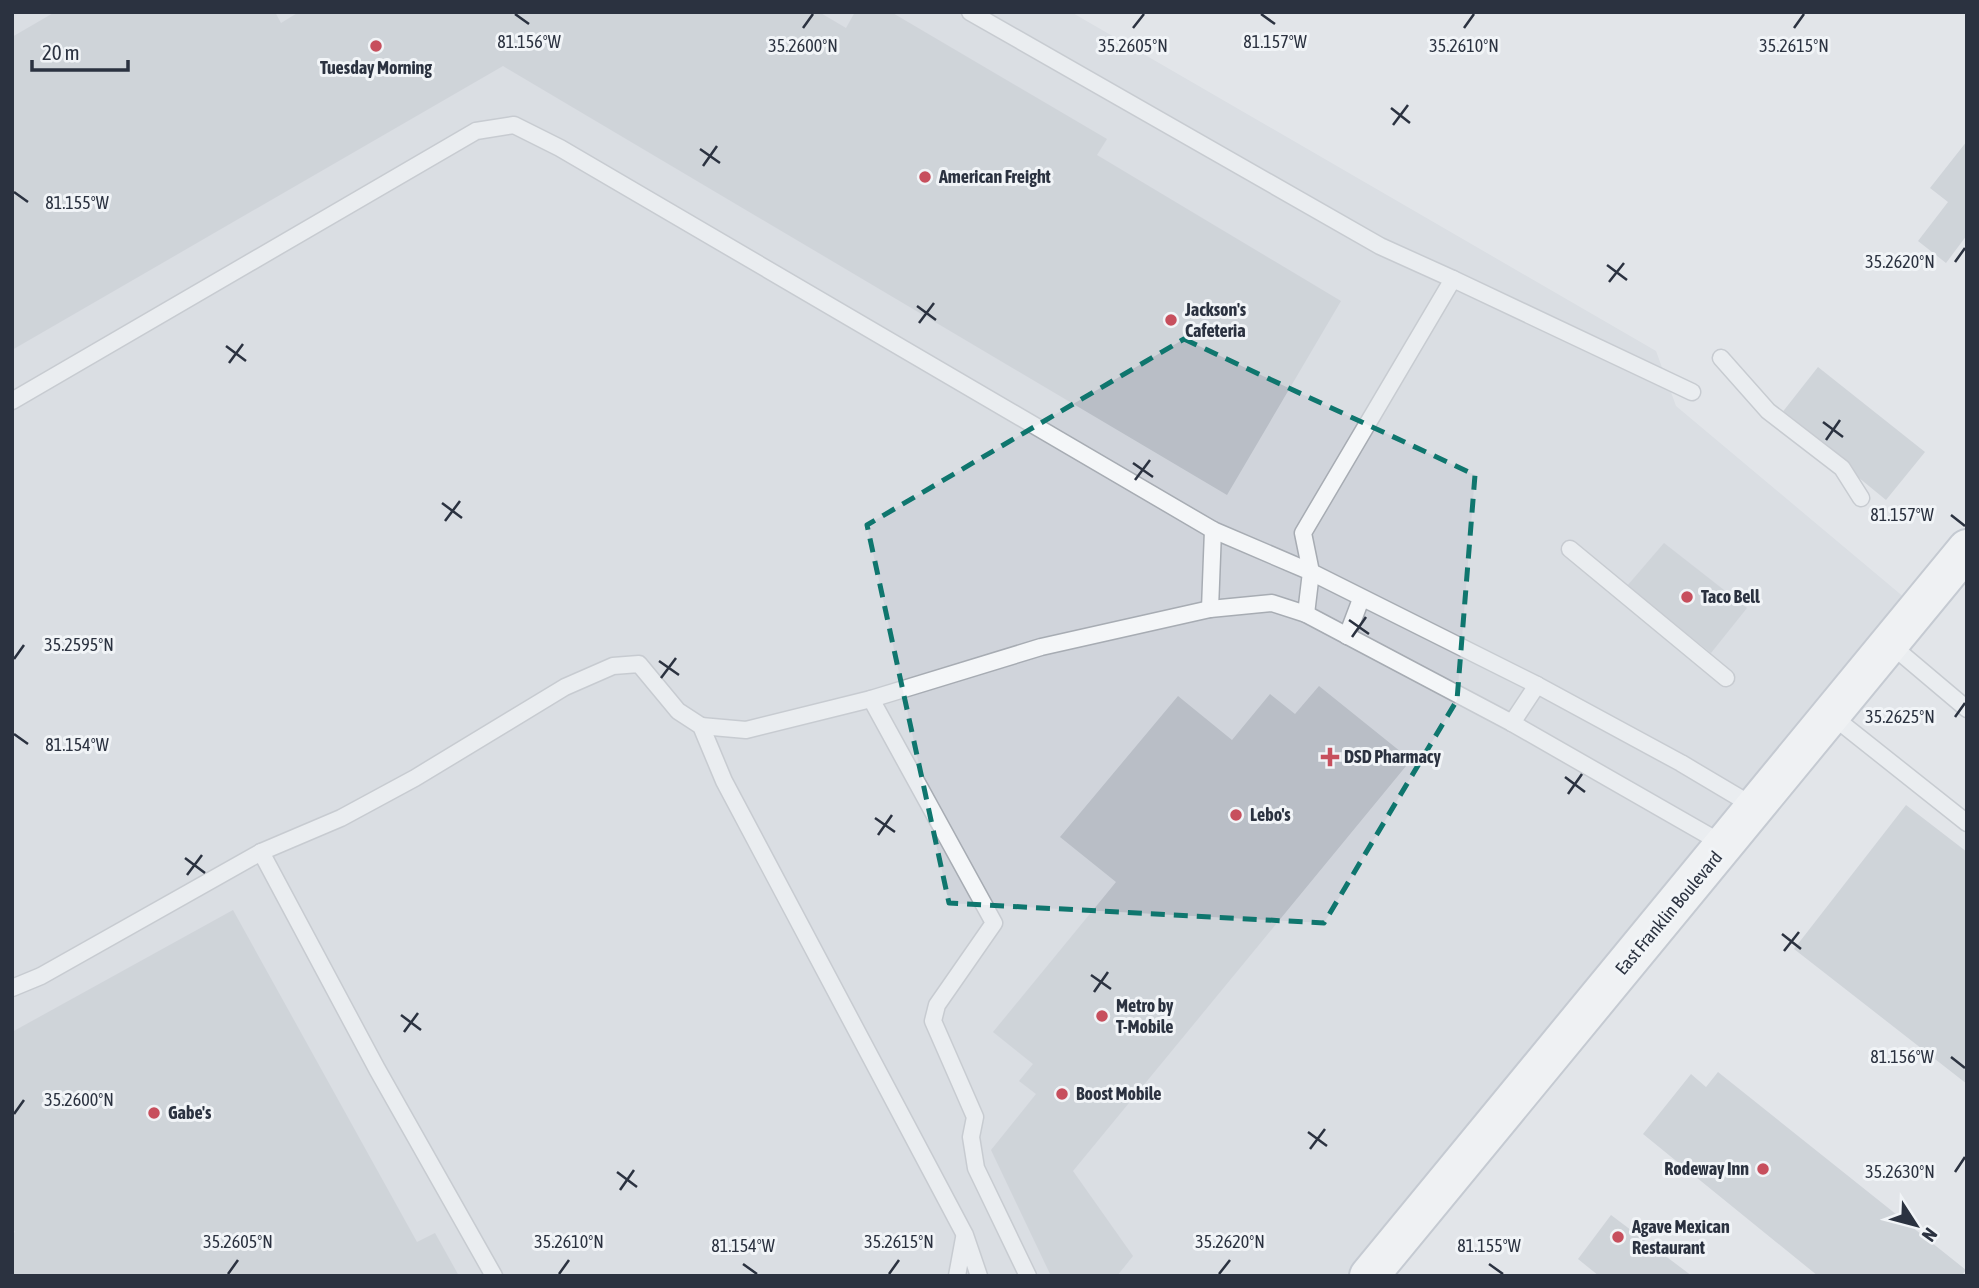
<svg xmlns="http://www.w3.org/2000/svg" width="1979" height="1288" viewBox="0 0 1979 1288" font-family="'Asap Condensed',sans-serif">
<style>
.built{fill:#d0d4db}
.building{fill:#b9bec6}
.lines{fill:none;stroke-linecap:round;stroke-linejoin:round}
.lane-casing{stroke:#a7acb3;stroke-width:19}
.primary-casing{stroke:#a2a9b5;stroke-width:42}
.lane{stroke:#f4f6f8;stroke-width:16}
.primary{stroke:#fff;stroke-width:38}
.marked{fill:none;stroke:#0f766e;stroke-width:5;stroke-dasharray:14 9;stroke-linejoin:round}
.ticks{fill:none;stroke:#2b3240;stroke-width:2.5}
.poi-dot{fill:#c74f5d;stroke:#f1f4f7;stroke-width:2.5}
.labels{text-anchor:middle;stroke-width:6;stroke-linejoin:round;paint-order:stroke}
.poi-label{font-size:18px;font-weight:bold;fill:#2b3240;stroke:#f1f4f7;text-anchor:start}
.street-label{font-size:18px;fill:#2b3240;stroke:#f1f4f7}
.ticks-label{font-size:18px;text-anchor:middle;fill:#2b3240;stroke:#f1f4f7;stroke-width:6;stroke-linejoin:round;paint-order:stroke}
</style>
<rect width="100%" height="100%" fill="#e2e5e9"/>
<polygon class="built" points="12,12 1071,12 1656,351 1676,406 1918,609 1369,1276 12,1276"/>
<g class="building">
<polygon points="55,12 275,12 281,23 299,12 819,12 846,28 855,12 891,12 1107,139 1097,155 1341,301 1227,495 503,66 12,350 12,37"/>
<polygon points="1967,141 1967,235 1946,263 1918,241 1948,202 1930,188"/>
<polygon points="1818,367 1925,452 1886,500 1781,414"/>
<polygon points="1664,543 1747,608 1711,653 1627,586"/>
<polygon points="1319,686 1411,760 1073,1171 1133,1256 1117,1276 1051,1276 991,1150 1036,1094 1019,1081 1033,1064 993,1032 1116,882 1060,837 1178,696 1232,740 1270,694 1295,714"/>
<polygon points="1906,805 1967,852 1967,1084 1794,949"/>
<polygon points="233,910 417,1242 435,1233 459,1276 12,1276 12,1234 15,1232 12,1227 12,1032"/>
<polygon points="1718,1072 1966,1270 1961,1276 1818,1276 1643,1134 1691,1074 1706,1087"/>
<polygon points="1611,1215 1692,1276 1599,1276 1578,1259"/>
</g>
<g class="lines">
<g class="lane-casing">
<g id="lane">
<polyline points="970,12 1380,246 1453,279 1303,533 1311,572 1537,685 1681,763 1755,807"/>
<polyline points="1453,279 1692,392"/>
<polyline points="1721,358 1768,411 1842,468 1861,498"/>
<polyline points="12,401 476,131 514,125 560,148 1213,530 1311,572 1306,614"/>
<polyline points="1570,549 1726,678"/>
<polyline points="1210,609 1213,530"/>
<polyline points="1347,636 1361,599"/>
<polyline points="1890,644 1967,709"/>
<polyline points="871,699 994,923 937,1005 933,1021 975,1117 971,1137 976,1168 1028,1276"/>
<polyline points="1831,715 1967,823"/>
<polyline points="1512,723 1537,685"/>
<polyline points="701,726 746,730 871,699 1041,647 1210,609 1272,603 1306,614 1512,723 1725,845"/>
<polyline points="261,852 377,1069 494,1276"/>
<polyline points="12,988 41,976 261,852 341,818 415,778 565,687 613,666 639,664 678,711 701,726 724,781 965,1235 979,1276"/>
<polyline points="957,1276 964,1238"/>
</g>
</g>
<g class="primary-casing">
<polyline id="primary" points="1369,1276 1967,549"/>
</g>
<use href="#lane" class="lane"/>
<use href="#primary" class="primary"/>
</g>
<path d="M0 0H1979V1288H0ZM1184,339l291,136 -18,225 -133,223 -375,-20 -82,-378z" fill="#e2e5e9" fill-opacity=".55" fill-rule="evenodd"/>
<path class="marked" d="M1184,339l291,136 -18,225 -133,223 -375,-20 -82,-378z"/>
<path class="ticks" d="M515,14l14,10M1261,14l14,10M803,28l10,-14M1133,28l11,-14M1464,28l10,-14M1794,28l10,-14M1391,108l19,15M1393,125l15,-20M700,149l20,14M703,166l14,-20M14,192l14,10M1955,262l10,-14M1607,265l20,15M1609,282l15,-19M917,306l19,14M919,323l15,-20M226,346l20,15M229,363l14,-19M1823,422l20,15M1826,440l14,-20M1133,463l20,14M1135,480l15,-20M442,503l20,15M1951,515l14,11M445,521l15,-20M1349,620l20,14M1352,637l14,-20M14,659l10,-14M659,661l20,14M661,678l15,-20M1955,717l10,-14M14,734l14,10M1565,777l20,15M1568,794l14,-20M875,818l20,14M878,835l14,-20M185,858l20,15M187,875l15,-20M1782,934l19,15M1784,951l15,-19M1091,975l20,14M1094,992l14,-20M401,1015l20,15M404,1032l14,-19M1951,1057l14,11M14,1114l10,-14M1308,1132l19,14M1310,1149l15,-20M617,1172l20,15M1955,1172l10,-15M620,1190l14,-20M743,1264l14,10M1489,1264l14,10M228,1274l10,-14M559,1274l10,-14M889,1274l10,-14M1219,1274l11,-14"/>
<g class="poi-dot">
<circle cx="376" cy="46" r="7"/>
<circle cx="925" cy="177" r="7"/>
<circle cx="1171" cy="320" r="7"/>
<circle cx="1687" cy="597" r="7"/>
<path d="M1326.5 746.5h7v7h7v7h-7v7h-7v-7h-7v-7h7z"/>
<circle cx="1236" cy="815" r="7"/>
<circle cx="1102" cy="1016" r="7"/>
<circle cx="1062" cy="1094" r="7"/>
<circle cx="154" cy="1113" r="7"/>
<circle cx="1763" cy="1169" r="7"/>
<circle cx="1618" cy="1237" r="7"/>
</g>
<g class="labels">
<g class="poi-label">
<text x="376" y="74" text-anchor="middle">Tuesday Morning</text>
<text x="939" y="183">American Freight</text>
<text x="1185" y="316">Jackson's<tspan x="1185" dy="21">Cafeteria</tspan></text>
<text x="1701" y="603">Taco Bell</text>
<text x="1344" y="763">DSD Pharmacy</text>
<text x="1250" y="821">Lebo's</text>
<text x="1116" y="1012">Metro by<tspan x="1116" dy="21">T-Mobile</tspan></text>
<text x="1076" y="1100">Boost Mobile</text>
<text x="168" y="1119">Gabe's</text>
<text x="1749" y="1175" text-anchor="end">Rodeway Inn</text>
<text x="1632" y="1233">Agave Mexican<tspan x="1632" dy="21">Restaurant</tspan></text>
</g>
<g class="street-label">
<text transform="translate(1669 913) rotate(-50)" y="6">East Franklin Boulevard</text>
</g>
</g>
<g class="ticks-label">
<text x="1275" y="48">81.157°W</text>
<text x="529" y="48">81.156°W</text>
<text x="1133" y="52">35.2605°N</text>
<text x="1464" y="52">35.2610°N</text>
<text x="803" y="52">35.2600°N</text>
<text x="1794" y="52">35.2615°N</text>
<text x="77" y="209">81.155°W</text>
<text x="1900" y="268">35.2620°N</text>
<text x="1902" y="521">81.157°W</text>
<text x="79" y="651">35.2595°N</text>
<text x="1900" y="723">35.2625°N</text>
<text x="77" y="751">81.154°W</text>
<text x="1902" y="1063">81.156°W</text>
<text x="79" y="1106">35.2600°N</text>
<text x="1900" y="1178">35.2630°N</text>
<text x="238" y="1248">35.2605°N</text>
<text x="569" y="1248">35.2610°N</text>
<text x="899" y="1248">35.2615°N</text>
<text x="1230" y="1248">35.2620°N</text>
<text x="743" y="1252">81.154°W</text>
<text x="1489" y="1252">81.155°W</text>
</g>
<rect width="1979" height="1288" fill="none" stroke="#2b3240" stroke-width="28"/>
<g transform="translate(1916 1225) rotate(126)" stroke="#f1f4f7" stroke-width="5" paint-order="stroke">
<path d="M0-5L12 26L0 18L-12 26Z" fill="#2b3240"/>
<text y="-10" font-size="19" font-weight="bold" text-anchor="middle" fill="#2b3240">N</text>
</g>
<path d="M32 60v10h96v-10" fill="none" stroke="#2b3240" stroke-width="3.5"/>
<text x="42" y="60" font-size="21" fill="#2b3240" stroke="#f1f4f7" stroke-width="5" paint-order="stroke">20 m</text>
</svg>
